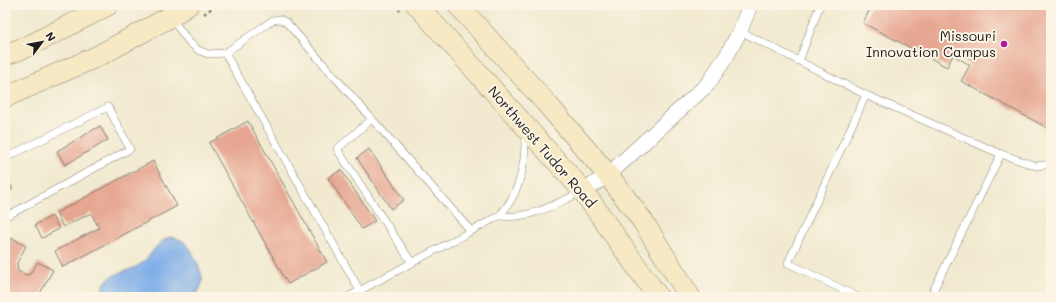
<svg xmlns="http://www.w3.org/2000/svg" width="1056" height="302" font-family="Mali,sans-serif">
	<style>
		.water { fill: #7dade8; stroke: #4c6482 }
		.building { fill: #e6a691 }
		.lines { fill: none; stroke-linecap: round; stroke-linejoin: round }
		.lane-casing { stroke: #868376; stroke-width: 8 }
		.street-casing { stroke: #868376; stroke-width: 16 }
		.secondary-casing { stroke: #868376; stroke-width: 22 }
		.path { stroke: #868376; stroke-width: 2.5; stroke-dasharray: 3 3; stroke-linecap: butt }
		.lane { stroke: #fff; stroke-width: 7 }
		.street { stroke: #fff; stroke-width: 15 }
		.secondary { stroke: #f6e9c3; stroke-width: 21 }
		.poi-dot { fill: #b5179e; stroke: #fcf5e5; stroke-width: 1.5 }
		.labels { text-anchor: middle; stroke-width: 4; stroke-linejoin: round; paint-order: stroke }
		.poi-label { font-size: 14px; fill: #1c1c1c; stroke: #fcf5e5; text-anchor: end }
		.street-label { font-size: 14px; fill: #1c1c1c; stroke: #fcf5e5 }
	</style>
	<rect width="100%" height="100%" fill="#fcf5e5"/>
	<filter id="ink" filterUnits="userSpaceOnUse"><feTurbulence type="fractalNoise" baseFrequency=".025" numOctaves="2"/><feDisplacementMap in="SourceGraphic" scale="8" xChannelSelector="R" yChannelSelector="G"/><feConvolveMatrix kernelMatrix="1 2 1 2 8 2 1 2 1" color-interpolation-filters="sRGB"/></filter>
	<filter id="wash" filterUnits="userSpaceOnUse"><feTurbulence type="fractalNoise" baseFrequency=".012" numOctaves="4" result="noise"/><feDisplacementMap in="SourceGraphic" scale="16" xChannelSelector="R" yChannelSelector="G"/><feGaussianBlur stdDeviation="0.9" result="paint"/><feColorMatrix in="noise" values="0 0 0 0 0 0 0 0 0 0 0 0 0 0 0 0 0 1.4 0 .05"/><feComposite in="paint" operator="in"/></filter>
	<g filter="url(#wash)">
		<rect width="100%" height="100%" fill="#f1ead0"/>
		<path class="water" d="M 170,237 C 187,239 191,249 197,263 C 199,268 202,273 202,278 C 203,286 198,292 193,297 L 102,297 C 101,269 130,275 143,262 C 153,253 157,242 170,237 Z"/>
		<g id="blocks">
			<g class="building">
				<polygon points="872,5 1051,5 1051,130 961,81 970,65 953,55 947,67 863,23"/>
				<polygon points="248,121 327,262 288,284 209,143"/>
				<polygon points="100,126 108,140 65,165 57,151"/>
				<polygon points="369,149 404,200 391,209 357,158"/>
				<polygon points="153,161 177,206 63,267 55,251 99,228 91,213 63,227 56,213"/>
				<polygon points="341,170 375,221 362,229 328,178"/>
				<polygon points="5,176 13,189 5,193"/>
				<polygon points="52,216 59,229 42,238 35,225"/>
				<polygon points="12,238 26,246 17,263 18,271 26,275 30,274 38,262 53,270 38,297 5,297 5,251"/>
			</g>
		</g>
	</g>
	<g filter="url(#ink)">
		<use href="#blocks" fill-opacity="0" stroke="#868376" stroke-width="1"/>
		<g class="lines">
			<g class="lane-casing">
				<g id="lane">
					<polyline points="172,19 189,42 198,50 208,54 225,53 273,20 280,19 287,23 471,231"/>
					<polyline points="740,31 866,95 1001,154 1036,166 1051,164"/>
					<polyline points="225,53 360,291"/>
					<polyline points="799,61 820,5"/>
					<polyline points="372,119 337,149 412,263"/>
					<polyline points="5,158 108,107 130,149 5,217"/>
					<path d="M 499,216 C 533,219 552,205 582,192"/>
					<path d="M 348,297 L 499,216 C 520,194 526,162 525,132"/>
					<polyline points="858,297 788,263 866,95"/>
					<polyline points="930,297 1001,154"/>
				</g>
			</g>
			<g class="street-casing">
				<polyline id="street" points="583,191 608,175 707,85 726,57 740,31 750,5"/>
			</g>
			<g class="secondary-casing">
				<g id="secondary">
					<polyline points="417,5 583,191 658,297"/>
					<polyline points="458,5 547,104 608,175 642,220 690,297"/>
					<polyline points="5,55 31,45 108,5"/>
					<polyline points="5,97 98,56 170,17 188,5"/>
				</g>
			</g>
			<g class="path">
				<polyline points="395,5 400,11"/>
				<polyline points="204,14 216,5"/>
			</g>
			<use href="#lane" class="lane"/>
			<use href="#street" class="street"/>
			<use href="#secondary" class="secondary"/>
		</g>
	</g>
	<circle class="poi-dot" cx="1004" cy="44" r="4"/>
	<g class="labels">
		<g class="poi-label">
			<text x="996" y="41">Missouri<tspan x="996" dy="16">Innovation Campus</tspan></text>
		</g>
		<g class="street-label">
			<text transform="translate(542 147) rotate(49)" y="5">Northwest Tudor Road</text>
		</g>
	</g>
	<rect width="1056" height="302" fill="none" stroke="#fcf5e5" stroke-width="20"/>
	<g transform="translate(42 42) rotate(58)" stroke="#fcf5e5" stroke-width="3" paint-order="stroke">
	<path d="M0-3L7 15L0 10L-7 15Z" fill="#1c1c1c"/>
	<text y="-6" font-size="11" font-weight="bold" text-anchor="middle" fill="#1c1c1c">N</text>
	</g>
</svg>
